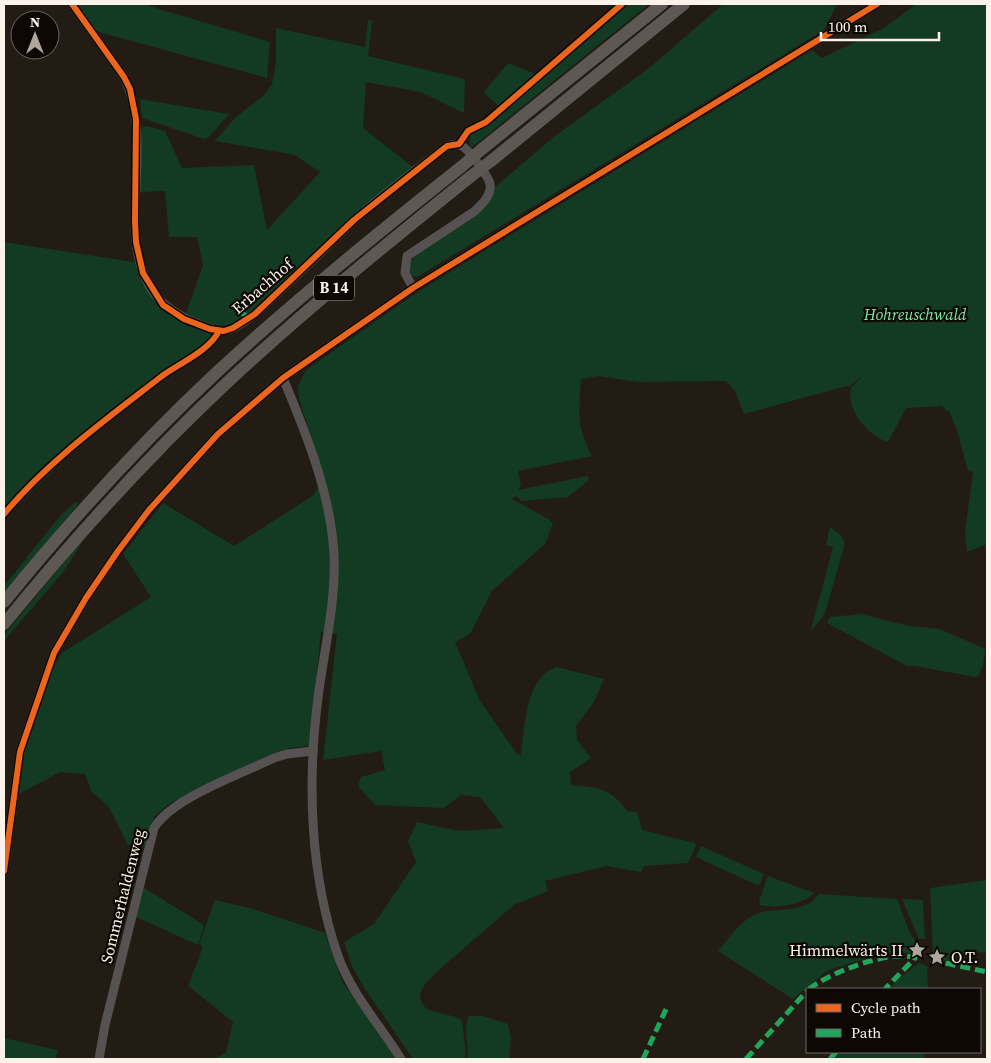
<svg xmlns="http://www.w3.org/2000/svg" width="991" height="1063" font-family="'Source Serif 4',serif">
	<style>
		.green { fill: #133a22 }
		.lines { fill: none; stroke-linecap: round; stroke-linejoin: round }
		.minor { stroke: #575252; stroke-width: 9 }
		.highway { stroke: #5e5855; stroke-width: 12 }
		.highway-bridge { stroke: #5e5855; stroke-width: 12 }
		.quiet { stroke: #20a55d; stroke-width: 5; stroke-dasharray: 10 5; stroke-linecap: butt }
		.cycleway-casing { stroke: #0d0804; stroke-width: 9 }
		.cycleway { stroke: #eb651d; stroke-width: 6 }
		.labels { text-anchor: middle; stroke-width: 4.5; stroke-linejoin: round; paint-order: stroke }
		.shield { fill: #0d0804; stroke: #b4aca4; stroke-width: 1 }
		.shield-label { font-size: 15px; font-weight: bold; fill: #fbf2e9 }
		.street-label { font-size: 16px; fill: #fbf2e9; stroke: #0d0804 }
		.park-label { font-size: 16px; font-style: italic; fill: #7beaa4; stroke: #0d0804 }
		.poi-label { font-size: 16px; fill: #fbf2e9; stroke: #0d0804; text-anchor: end }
	</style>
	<rect width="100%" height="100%" fill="#231c14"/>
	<g class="green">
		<polygon points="75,4 149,4 149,6 270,42 267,78 95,31"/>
		<polygon points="625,4 649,4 471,148 469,137 541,79"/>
		<polygon points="723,4 837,4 824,30 417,277 410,275 407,270 413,257 556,135 648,69"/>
		<path d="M 916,4 L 987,4 L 987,544 L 967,552 L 965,531 L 973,472 L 968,471 L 958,433 L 949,411 L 947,411 L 942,406 L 906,408 L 888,442 C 869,437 845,409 851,388 L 863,375 L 849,387 L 847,386 L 744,414 L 735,391 L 726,381 L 638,382 L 599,376 L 581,379 C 579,411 576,427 592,456 L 518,471 L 521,485 L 518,490 L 588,476 L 589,480 L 568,497 L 522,501 L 515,496 L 512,499 L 550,520 L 553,524 L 545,544 L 492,591 L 470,634 L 455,642 L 480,701 L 517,754 L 521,755 C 525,727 524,678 557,667 L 604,679 L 594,702 L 576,726 L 577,740 L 591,758 L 570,772 L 571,785 C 598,787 612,789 627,811 L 637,812 L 642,830 L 695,843 L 696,846 L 688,863 L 644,866 L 641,872 L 606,866 L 545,881 L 548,891 L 514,905 L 441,968 L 425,984 L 420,993 C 420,1019 448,1009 462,1021 L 466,1054 L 464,1059 L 413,1059 L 365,989 L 352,966 L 344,942 L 374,924 L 416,862 L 408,841 L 417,822 L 459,831 L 504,828 L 480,797 L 461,795 L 444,808 L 375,805 L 358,786 L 361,777 L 385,770 L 381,751 L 323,760 L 337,634 L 321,632 L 309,746 L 289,748 L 169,804 L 154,817 L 145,846 L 128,845 L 109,807 L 91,791 L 85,774 L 60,772 L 17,795 L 24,748 L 51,672 L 62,653 L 151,597 L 123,554 L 163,503 L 234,546 L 314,495 L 324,475 L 299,399 L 298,386 L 306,370 L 416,293 L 812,50 L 822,58 L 884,28 Z"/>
		<polygon points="368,20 372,21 368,56 465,79 464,113 420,92 366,82 363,128 414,168 255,311 160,379 69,455 4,519 4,242 140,263 148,283 184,319 203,265 197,237 169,237 165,191 139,192 142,127 147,126 165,131 182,168 254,165 267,230 320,172 295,155 215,141 235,118 264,95 272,84 276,61 276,28 365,47"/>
		<polygon points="508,63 538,75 500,108 484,92"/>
		<polygon points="140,99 229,114 208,138 204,139 142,118"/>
		<polygon points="76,502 78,502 77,506 4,593 4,586 25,560 28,561 26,558 61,515"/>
		<polygon points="830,527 841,535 845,543 825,613 810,633 833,547 826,545"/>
		<polygon points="81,541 82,543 63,572 4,641 4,635"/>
		<polygon points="861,614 909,626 940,629 985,649 983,666 979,675 975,677 915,666 907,666 827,623 830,617"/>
		<polygon points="701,846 764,874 759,886 696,857"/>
		<path d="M 768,876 L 814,893 C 802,905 776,909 760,905 L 759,901 Z"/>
		<polygon points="987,880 987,953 973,951 966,955 963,964 937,959 933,955 930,888"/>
		<polygon points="144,888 204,925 198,945 136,917"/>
		<path d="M 819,894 L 897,899 L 910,933 L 921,950 L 918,952 L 875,956 L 828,970 L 793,999 L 718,951 C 729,939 739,922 754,915 C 775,905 804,916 819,894 Z"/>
		<polygon points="902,899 923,900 925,939 919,939"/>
		<polygon points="215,900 250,908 325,933 342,981 396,1059 214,1059 226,1053 233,1022 188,986 203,947 199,944"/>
		<polygon points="919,963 927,966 928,989 889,989 900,978"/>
		<path d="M 469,1016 L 483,1016 L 508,1024 L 511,1038 L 509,1059 L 467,1059 C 470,1046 462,1027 469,1016 Z"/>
		<polygon points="4,1038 58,1050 55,1059 4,1059"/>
		<polygon points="839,1052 925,1052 923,1059 834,1059"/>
	</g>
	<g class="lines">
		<g class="minor">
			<path d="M 72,4 L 124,77 C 148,125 131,190 136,242 C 141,284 158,308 198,324 C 210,329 222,334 234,328 C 253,318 268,302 284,287 C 307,266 329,244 352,222 C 382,195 415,171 447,146 C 452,144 457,143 462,146 C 468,149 489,177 490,184 C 492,195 482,204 475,211 L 407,256 L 405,273 L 413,288"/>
			<path d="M 283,378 C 306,433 331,494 334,555 C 336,603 324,650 318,698 C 307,783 310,875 338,956 C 352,995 380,1025 401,1059"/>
			<polyline points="4,871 20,752 54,653 86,598 118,551 149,510 218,434 283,378 413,288 877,4"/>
			<path d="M 99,1059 L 105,1025 L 154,828 C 172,798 241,774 274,758 L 287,754 L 313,751"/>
		</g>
		<g class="highway">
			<polyline points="482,149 662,4"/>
			<polyline points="491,161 684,4"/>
			<path d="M 4,602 C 70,521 141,443 217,372 C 295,300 378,233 461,167"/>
			<path d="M 4,624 C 75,537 150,454 233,377 C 309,307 389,242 470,177"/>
		</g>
		<g class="highway-bridge">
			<polyline points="461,167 482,149"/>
			<polyline points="470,177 491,161"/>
		</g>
		<g class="quiet">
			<polyline points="238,310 249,318"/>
			<polyline points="931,960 987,972"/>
			<path d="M 809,989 C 829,973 890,949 915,958 L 885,989"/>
			<polyline points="643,1059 668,1005"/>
			<polyline points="746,1059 807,991"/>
			<polyline points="830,1059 836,1052"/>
		</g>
		<g class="cycleway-casing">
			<g id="cycleway">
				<polyline points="72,4 124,77 130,89 136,119 135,221 136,242 143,273 163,305 184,319 210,329 224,331 233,328 255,314 354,220 447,146 459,144 468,131 486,122 622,4"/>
				<path d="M 4,514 C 48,461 108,418 162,376 C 180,363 209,351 219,331"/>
				<polyline points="4,871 20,752 54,653 86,598 118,551 149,510 218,434 283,378 413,288 877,4"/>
			</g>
		</g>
		<use href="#cycleway" class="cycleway"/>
	</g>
	<defs>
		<g id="sight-bare" transform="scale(1.35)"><path d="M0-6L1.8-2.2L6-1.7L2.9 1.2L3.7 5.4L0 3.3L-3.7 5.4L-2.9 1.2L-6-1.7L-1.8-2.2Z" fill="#afa79e" stroke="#0d0804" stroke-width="2.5" paint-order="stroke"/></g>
	</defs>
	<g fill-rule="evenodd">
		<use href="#sight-bare" x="917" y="950"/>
		<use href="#sight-bare" x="937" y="957"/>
	</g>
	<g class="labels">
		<rect class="shield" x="314" y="275.5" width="40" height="25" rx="4"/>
		<g class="shield-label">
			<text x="334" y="293">B 14</text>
		</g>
		<g class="street-label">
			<text transform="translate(262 286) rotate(-41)" y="6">Erbachhof</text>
			<text transform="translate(122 896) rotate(-76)" y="6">Sommerhaldenweg</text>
		</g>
		<g class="park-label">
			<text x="915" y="320">Hohreuschwald</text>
		</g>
		<g class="poi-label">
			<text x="903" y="956">Himmelwärts II</text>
			<text x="951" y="963" text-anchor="start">O.T.</text>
		</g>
	</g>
	<rect width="991" height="1063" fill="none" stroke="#fbf2e9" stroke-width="10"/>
	<rect x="806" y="988" width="175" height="65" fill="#0d0804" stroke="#6c6660"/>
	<rect x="816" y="1004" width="25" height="8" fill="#eb651d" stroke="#6c6660"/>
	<text x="851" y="1013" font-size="15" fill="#fbf2e9">Cycle path</text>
	<rect x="816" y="1029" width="25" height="8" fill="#20a55d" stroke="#6c6660"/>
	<text x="851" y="1038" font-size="15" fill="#fbf2e9">Path</text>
	<g transform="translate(35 35)"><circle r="24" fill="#0d0804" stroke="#6c6660"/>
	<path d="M0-4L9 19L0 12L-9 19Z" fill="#afa79e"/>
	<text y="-8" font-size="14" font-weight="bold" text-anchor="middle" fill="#fbf2e9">N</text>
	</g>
	<path d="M821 32v8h118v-8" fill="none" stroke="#fbf2e9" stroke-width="2.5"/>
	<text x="828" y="32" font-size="15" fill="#fbf2e9" stroke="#0d0804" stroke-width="4" paint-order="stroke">100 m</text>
</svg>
